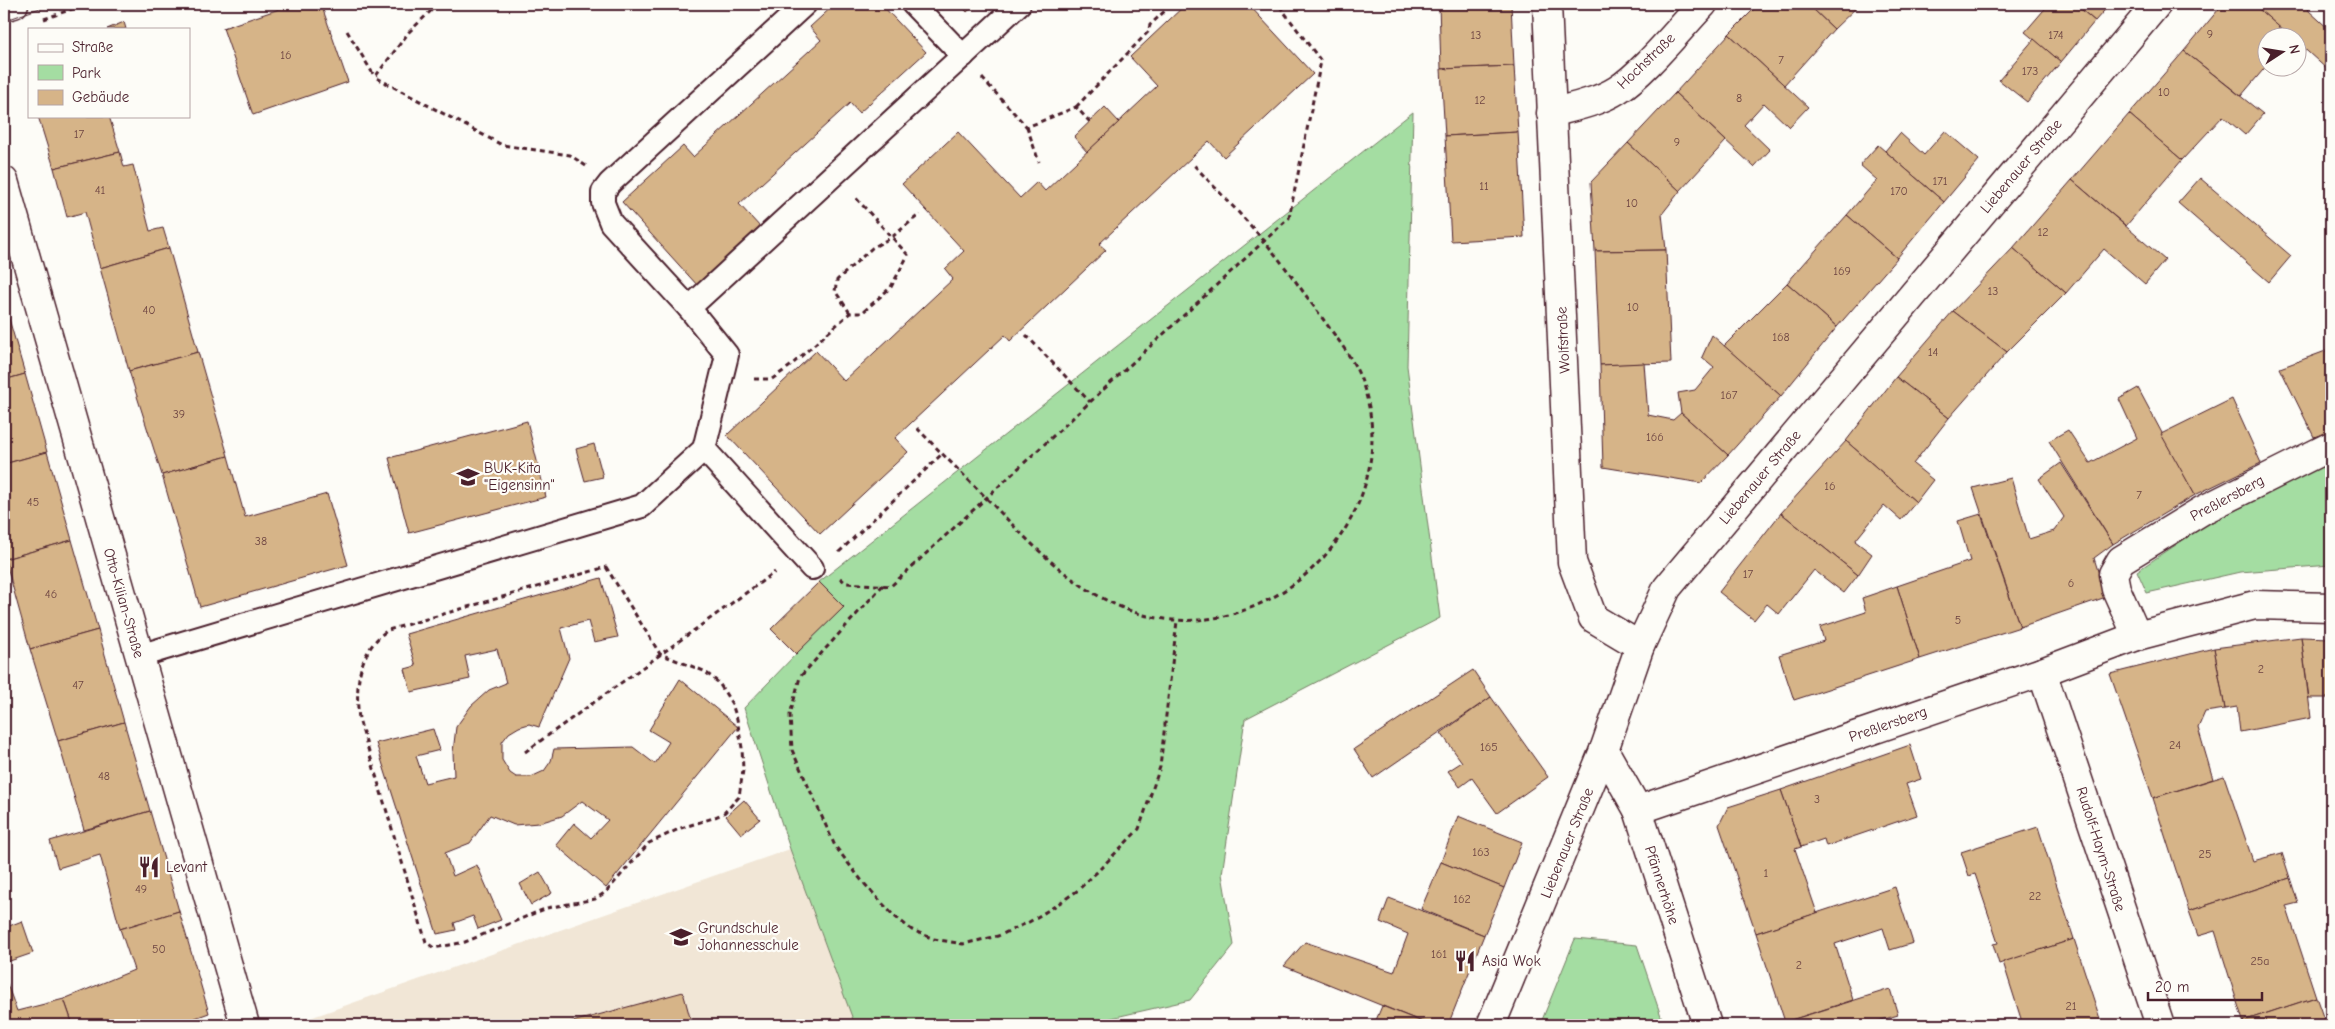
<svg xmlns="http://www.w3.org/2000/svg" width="2335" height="1029" font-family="'Comic Neue',sans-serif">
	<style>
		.built { fill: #f1e6d6 }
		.green { fill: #a4dda2; stroke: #777e66 }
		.building { fill: #d6b488; stroke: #4a1f2b }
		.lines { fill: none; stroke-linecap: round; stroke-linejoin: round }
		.service-casing { stroke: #4a1f2b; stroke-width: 26 }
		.minor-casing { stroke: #4a1f2b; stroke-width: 31 }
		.tertiary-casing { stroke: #4a1f2b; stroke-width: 31 }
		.path { stroke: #4a1f2b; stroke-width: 3; stroke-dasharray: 5 4; stroke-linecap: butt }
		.service { stroke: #fdfcf7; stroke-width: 22 }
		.minor { stroke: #fdfcf7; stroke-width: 28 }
		.tertiary { stroke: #fdfcf7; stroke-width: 28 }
		.tram { stroke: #4a1f2b; stroke-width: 1 }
		.labels { text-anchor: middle; stroke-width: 4.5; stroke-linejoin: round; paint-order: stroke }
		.number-label { font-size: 12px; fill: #6d4442 }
		.street-label { font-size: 15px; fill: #4a1f2b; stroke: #fdfcf7 }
		.poi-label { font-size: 15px; fill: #4a1f2b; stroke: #fdfcf7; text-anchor: start }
	</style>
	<rect width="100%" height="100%" fill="#fdfcf7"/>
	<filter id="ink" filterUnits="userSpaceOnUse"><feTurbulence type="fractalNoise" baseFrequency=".02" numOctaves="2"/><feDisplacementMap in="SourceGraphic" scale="10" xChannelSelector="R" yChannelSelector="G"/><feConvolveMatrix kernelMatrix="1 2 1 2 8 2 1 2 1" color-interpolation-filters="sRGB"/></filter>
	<g filter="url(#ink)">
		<polygon class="built" points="790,849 855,1025 290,1025"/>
		<g class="green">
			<polygon points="1413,112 1407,366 1440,618 1245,719 1222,874 1234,945 1190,1000 1081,1025 855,1025 790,849 744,708 796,654 819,582"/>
			<polygon points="2331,459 2331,565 2240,572 2147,593 2137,571 2207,524"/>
			<polygon points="1575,939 1637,945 1664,1025 1540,1025"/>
		</g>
		<g class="building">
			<polygon points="294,4 321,4 348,82 253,115 223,28"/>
			<polygon points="835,4 881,4 926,52 859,113 850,103 739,204 761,228 698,286 622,202 683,146 693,157 821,40 810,27"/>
			<polygon points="960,4 976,4 967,12"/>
			<polygon points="1186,4 1248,4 1313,74 1224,157 1209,141 1099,244 1106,250 1010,341 1005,335 895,438 908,452 820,534 727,435 816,351 844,381 953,279 945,269 964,251 902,184 958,132 1020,198 1037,182 1045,191 1157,86 1130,57"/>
			<polygon points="1439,4 1511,4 1514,66 1441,69"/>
			<polygon points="1759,4 1808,4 1834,29 1784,85 1729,34"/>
			<polygon points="1808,4 1860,4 1834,29"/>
			<polygon points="2049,4 2075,4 2095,21 2061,62 2025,32"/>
			<polygon points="2075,4 2110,4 2095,21"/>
			<polygon points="2223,4 2253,4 2291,37 2268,38 2268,64 2241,96 2184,51"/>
			<polygon points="2253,4 2314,4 2308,10 2331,31 2331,68 2329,71 2298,43 2298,38 2292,38"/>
			<polygon points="124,22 126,29 107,29"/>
			<polygon points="1729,34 1808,107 1789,127 1764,103 1744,125 1770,150 1754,167 1675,93"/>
			<polygon points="2034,39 2061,62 2027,102 1999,80"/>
			<polygon points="2184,51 2263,114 2245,135 2223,116 2182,160 2129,114"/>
			<polygon points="1514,66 1518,132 1445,136 1441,69"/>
			<polygon points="1675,93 1726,141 1680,191 1628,143"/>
			<polygon points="1105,107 1119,122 1087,152 1074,137"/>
			<polygon points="2129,114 2182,160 2126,226 2072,180"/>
			<polygon points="38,116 109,116 120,152 54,168"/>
			<polygon points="1945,131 1979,160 1944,202 1885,151 1900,133 1924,155"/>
			<polygon points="1518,132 1524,237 1451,241 1445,136"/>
			<polygon points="1628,143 1680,191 1662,214 1666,250 1595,251 1591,182"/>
			<polygon points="1878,145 1944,202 1897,258 1847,215 1877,180 1860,165"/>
			<polygon points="120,152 124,167 133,165 150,231 163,228 169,248 100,268 85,212 67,217 54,168"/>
			<polygon points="2200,178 2291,256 2269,282 2178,203"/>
			<polygon points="2072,180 2165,260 2145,284 2104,249 2066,293 2013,248"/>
			<polygon points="1847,215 1897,258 1837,327 1787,283"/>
			<polygon points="169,248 198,352 129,371 100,268"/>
			<polygon points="2013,248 2066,293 2007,352 1953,311"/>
			<polygon points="1666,250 1671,363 1600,365 1595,251"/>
			<polygon points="1787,283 1837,327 1781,396 1724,346"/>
			<polygon points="1953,311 2007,352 1949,418 1896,377"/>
			<polygon points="7,312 25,374 4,380 4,313"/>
			<polygon points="1712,335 1781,396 1728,455 1681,413 1678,393 1695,390 1714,367 1702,357"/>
			<polygon points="2331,349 2331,431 2314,437 2280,368"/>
			<polygon points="198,352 228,456 162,475 129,371"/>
			<polygon points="1644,363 1648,415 1673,420 1681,413 1728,455 1701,483 1603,467 1600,365"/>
			<polygon points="25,374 47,452 4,464 4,380"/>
			<polygon points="1896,377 1949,418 1913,464 1933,480 1916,502 1846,441"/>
			<polygon points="2138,388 2195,495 2113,544 2049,441 2068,430 2090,463 2137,438 2119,399"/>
			<polygon points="2232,399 2261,463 2195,495 2161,434"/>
			<polygon points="527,421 546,497 409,533 389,458"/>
			<polygon points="1846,441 1916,502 1901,520 1884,505 1855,541 1872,554 1858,575 1781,513"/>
			<polygon points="594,444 603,477 585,481 576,449"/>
			<polygon points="47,452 72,540 5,559 4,464"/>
			<polygon points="228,456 245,517 327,494 348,565 200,607 162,475"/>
			<polygon points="2061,463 2113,544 2094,558 2106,597 2020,627 1973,488 2011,478 2029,539 2054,531 2064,517 2039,479"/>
			<polygon points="1781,513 1858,575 1844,593 1814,570 1779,614 1767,604 1754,620 1719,592"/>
			<polygon points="1981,514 2020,627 1920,659 1897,586 1970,561 1958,521"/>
			<polygon points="72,540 98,630 30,649 5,559"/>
			<polygon points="601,578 618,637 594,642 588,621 561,628 569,658 539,727 529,724 519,727 509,733 502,742 502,760 510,773 516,777 531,777 544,771 551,761 554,749 633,747 655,764 669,742 649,730 680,679 738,727 606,888 556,845 574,823 591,838 608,820 582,801 562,816 539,823 514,825 490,815 470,843 445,853 453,876 477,865 501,920 478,929 473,916 454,923 456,930 437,934 376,743 433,729 440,750 416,756 425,783 454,776 453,752 456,727 471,706 489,690 506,683 497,649 465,656 470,679 411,692 405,669 416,666 406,634"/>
			<polygon points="819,582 844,607 796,654 771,629"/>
			<polygon points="1897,586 1920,659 1794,700 1779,655 1824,641 1820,627 1866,612 1862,598"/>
			<polygon points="98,630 124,722 58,741 30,649"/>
			<polygon points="2301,637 2331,638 2331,698 2309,698"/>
			<polygon points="2301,637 2311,718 2240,732 2237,707 2225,709 2214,648"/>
			<polygon points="2214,648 2225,709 2205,712 2198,728 2213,779 2153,798 2110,674"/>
			<polygon points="1473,670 1491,697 1373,778 1354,749"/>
			<polygon points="1491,697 1548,777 1497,813 1472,778 1460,787 1448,771 1462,762 1441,733"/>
			<polygon points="124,722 150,811 84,830 58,741"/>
			<polygon points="1910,745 1921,779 1906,784 1917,815 1826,846 1824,839 1801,847 1781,790"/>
			<polygon points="2224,776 2253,861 2282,853 2290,878 2189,911 2153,798"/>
			<polygon points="1781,790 1801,847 1795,849 1817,913 1756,933 1719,825 1728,807"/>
			<polygon points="744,800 760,819 741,834 726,816"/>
			<polygon points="150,811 179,911 120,929 100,855 58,868 50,841"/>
			<polygon points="1458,816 1522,842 1504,888 1441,862"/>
			<polygon points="2038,827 2074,939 1999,964 1993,944 1998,943 1975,874 1969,876 1961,852"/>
			<polygon points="1441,862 1504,888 1484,935 1421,909"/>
			<polygon points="540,872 552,893 531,905 520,884"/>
			<polygon points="2290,878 2298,903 2286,906 2316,997 2243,1021 2215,931 2198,936 2189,911"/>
			<polygon points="1895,887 1913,943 1890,950 1883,928 1835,944 1853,1000 1785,1022 1756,933"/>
			<polygon points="1389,898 1484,935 1448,1025 1430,1025 1284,966 1305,942 1394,972 1408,934 1380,922"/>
			<polygon points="179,911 209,1013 176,1025 73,1025 64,999 134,970 120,929"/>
			<polygon points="22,921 33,953 4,963 4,928"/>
			<polygon points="2074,939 2102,1025 2023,1025 2003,962"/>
			<polygon points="4,976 17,1011 64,999 73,1025 4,1025"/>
			<polygon points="1890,989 1898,1015 1865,1025 1786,1025 1785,1022"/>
			<polygon points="683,992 692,1025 561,1025"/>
			<polygon points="2316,997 2326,1025 2245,1025 2243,1021"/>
			<polygon points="1382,1006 1430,1025 1374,1025"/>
		</g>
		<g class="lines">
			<g class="service-casing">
				<g id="service">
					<polyline points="913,4 963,56"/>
					<polyline points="689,308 611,223 603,203 603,192 610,183 805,4"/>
					<polyline points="704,449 812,568"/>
					<polyline points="139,656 642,506 704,449 727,355 689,308 1019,4"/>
				</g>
			</g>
			<g class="minor-casing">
				<g id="minor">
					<polyline points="1547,4 1572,562 1593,618 1640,646"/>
					<path d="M 1551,113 C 1573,107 1598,102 1617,90 C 1643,74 1680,28 1703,4"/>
					<polyline points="4,181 245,1025"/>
					<polyline points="2137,636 2116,589 2113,574 2121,560 2203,510 2331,446"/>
					<polyline points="2042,672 2160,1025"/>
					<polyline points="1604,750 1638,810 1707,1025"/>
					<polyline points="1638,810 2042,672 2137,636 2255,605 2331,607"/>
				</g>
			</g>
			<g class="tertiary-casing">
				<g id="tertiary">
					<polyline points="4,7 14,4"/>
					<polyline points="1491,1025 1604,750 1640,646 1667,588 2157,4"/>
				</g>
			</g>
			<g class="path">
				<polyline points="438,4 409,32 375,77 502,145 570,155 586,166"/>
				<polyline points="44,19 86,4"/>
				<polyline points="347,31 375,77"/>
				<polyline points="982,78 1027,127 1076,107 1090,122"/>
				<polyline points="1076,107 1148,32 1150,25 1172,4"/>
				<polyline points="1027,127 1039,162"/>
				<polyline points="850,313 835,291 837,280 872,248 892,237 920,214"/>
				<polyline points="1026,335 1090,402"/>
				<polyline points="754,379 772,379 789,367 850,313 862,313 891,287 908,255 855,197"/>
				<path d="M 917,428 C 944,456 972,483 999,511 C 1037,550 1076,590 1128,610 C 1263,660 1410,521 1363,385 C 1355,360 1338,340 1323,319 C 1304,293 1285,266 1265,242 C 1242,215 1216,189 1192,163"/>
				<polyline points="839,552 942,454"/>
				<path d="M 606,567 L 660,654 L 704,671 L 719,683 L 732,704 L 737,719 L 742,748 L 743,770 L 739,797 L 724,813 L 713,818 L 681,828 L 649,843 L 606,892 L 595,899 L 547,908 L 465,942 L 434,948 L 426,942 L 359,719 C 355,685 358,651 388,630 Z"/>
				<polyline points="840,578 846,583 891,586 1289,218 1321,61 1278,4"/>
				<polyline points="883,585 800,677 790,715 792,750 835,846 862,881 893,915 912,930 934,939 963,944 998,936 1029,922 1052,908 1077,891 1098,871 1139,829 1160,767 1177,621"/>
				<polyline points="525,752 775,572"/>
			</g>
			<use href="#service" class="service"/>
			<use href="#minor" class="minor"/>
			<use href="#tertiary" class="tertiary"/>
			<polyline class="tram" points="4,21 51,4"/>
		</g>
	</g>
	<defs>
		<g id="school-bare" transform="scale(1.725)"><path d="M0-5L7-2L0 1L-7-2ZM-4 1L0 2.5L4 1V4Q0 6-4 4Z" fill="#4a1f2b" stroke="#fdfcf7" stroke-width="2.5" paint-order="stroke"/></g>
		<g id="restaurant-bare" transform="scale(1.725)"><path d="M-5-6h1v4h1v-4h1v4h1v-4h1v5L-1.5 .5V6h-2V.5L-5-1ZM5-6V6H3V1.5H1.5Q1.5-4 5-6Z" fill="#4a1f2b" stroke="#fdfcf7" stroke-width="2.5" paint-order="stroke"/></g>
	</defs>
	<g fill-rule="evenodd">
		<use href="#school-bare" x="468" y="477"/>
		<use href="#restaurant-bare" x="149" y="867"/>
		<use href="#school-bare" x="681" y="937"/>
		<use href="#restaurant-bare" x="1465" y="961"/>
	</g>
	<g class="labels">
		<g class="number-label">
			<text x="2210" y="38">9</text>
			<text x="1476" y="39">13</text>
			<text x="2056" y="39">174</text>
			<text x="286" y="59">16</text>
			<text x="1781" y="64">7</text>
			<text x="2030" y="75">173</text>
			<text x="2164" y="96">10</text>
			<text x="1739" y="102">8</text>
			<text x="1480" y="104">12</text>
			<text x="79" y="138">17</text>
			<text x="1677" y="146">9</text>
			<text x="1940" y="185">171</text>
			<text x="1484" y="190">11</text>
			<text x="100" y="194">41</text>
			<text x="1899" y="195">170</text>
			<text x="1632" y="207">10</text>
			<text x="2043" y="236">12</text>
			<text x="1842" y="275">169</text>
			<text x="1993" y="295">13</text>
			<text x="1633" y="311">10</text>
			<text x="149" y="314">40</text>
			<text x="1781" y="341">168</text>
			<text x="1933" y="356">14</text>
			<text x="1729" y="399">167</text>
			<text x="179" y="418">39</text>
			<text x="1655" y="441">166</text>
			<text x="1830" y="490">16</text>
			<text x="2139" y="499">7</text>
			<text x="33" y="506">45</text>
			<text x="261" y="545">38</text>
			<text x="1748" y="578">17</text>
			<text x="2071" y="587">6</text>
			<text x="51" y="598">46</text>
			<text x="1958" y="624">5</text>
			<text x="2261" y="673">2</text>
			<text x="78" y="689">47</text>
			<text x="2175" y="749">24</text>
			<text x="1489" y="751">165</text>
			<text x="104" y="780">48</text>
			<text x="1817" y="803">3</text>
			<text x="1481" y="856">163</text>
			<text x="2205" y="858">25</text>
			<text x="1766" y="877">1</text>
			<text x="141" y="893">49</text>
			<text x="2035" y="900">22</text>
			<text x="1462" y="903">162</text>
			<text x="159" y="953">50</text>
			<text x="1439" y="958">161</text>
			<text x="2260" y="965">25a</text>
			<text x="1799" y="969">2</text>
			<text x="2071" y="1010">21</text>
		</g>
		<g class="street-label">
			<text transform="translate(1646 61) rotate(-44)" y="5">Hochstraße</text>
			<text transform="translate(2021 166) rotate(-50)" y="5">Liebenauer Straße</text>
			<text transform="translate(1563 340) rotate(-93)" y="5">Wolfstraße</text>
			<text transform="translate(1760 477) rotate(-50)" y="5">Liebenauer Straße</text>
			<text transform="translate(2227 498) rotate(-28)" y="5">Preßlersberg</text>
			<text transform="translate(124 603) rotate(74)" y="5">Otto-Kilian-Straße</text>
			<text transform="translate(1888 724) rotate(-19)" y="5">Preßlersberg</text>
			<text transform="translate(1567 843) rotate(-68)" y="5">Liebenauer Straße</text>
			<text transform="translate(2101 849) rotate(72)" y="5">Rudolf-Haym-Straße</text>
			<text transform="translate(1662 885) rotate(72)" y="5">Pfännerhöhe</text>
		</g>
		<g class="poi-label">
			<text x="484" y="473">BUK-Kita<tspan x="484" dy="17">"Eigensinn"</tspan></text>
			<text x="166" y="872">Levant</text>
			<text x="698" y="933">Grundschule<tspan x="698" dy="17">Johannesschule</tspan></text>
			<text x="1482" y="966">Asia Wok</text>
		</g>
	</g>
	<rect width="2335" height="1029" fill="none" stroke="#fdfcf7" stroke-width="20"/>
	<rect x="10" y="10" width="2315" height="1009" fill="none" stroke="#4a1f2b" stroke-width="2" filter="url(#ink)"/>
	<rect x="28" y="28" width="162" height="90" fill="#fdfcf7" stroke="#b5a4a5"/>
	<rect x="38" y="44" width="25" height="8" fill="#fdfcf7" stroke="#b5a4a5"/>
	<text x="72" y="52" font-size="15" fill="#4a1f2b">Straße</text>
	<rect x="38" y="65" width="25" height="15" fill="#a4dda2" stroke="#b5a4a5"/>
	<text x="72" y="78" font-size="15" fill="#4a1f2b">Park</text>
	<rect x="38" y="90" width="25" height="15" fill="#d6b488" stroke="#b5a4a5"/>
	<text x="72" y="102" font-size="15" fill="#4a1f2b">Gebäude</text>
	<g transform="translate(2282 52) rotate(78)"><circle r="24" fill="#fdfcf7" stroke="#b5a4a5"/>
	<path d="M0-4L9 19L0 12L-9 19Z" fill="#4a1f2b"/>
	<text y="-8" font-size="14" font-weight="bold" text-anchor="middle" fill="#4a1f2b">N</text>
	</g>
	<path d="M2148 992v8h114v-8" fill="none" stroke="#4a1f2b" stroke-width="2.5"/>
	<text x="2155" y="992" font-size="15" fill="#4a1f2b" stroke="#fdfcf7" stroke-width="4" paint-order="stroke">20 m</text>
</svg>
